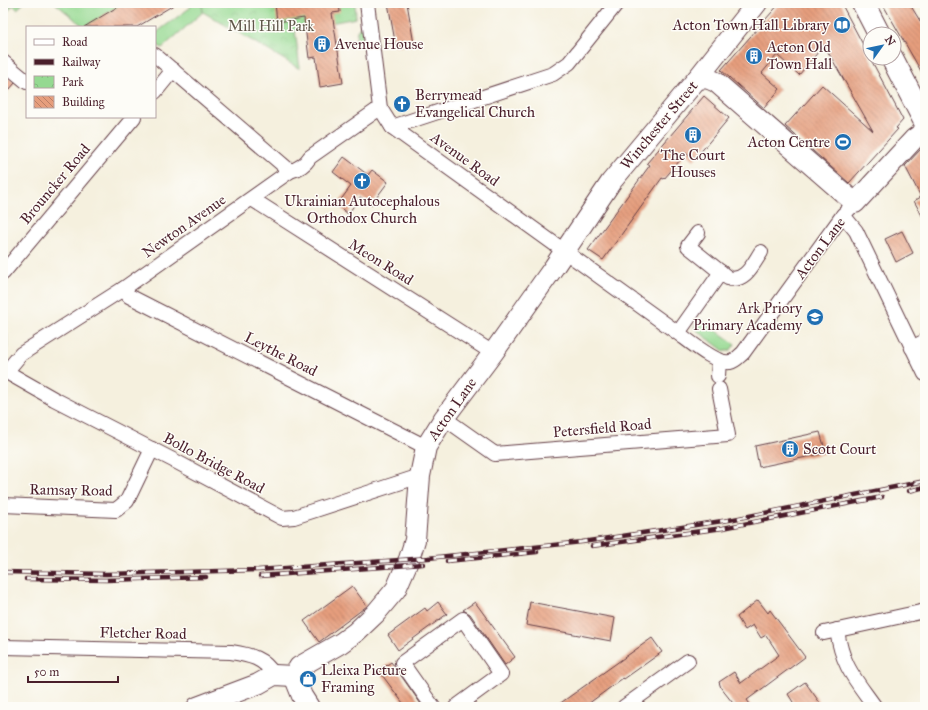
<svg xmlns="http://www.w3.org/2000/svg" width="928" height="710" font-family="'IM FELL Great Primer',serif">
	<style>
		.grass { fill: #95d991; stroke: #707c5e }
		.park { fill: url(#park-crowns); stroke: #707c5e }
		.building { fill: url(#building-back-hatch) }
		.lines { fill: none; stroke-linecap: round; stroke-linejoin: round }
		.minor-casing { stroke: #643e46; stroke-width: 16 }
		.secondary-casing { stroke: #643e46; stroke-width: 22 }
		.primary-casing { stroke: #643e46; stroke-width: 24 }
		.minor { stroke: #fff; stroke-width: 14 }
		.secondary { stroke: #fff; stroke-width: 20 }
		.primary { stroke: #fff; stroke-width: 22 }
		.rail-casing { stroke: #4a1f2b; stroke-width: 4.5 }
		.rail { stroke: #fdfcf7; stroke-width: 3; stroke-dasharray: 9; stroke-linecap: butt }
		.labels { text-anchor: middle; stroke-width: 3; stroke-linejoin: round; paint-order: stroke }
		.poi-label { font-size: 15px; fill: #4a1f2b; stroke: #fdfcf7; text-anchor: start }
		.park-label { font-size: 15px; fill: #60574a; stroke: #fdfcf7 }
		.street-label { font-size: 15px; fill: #4a1f2b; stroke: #fdfcf7 }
	</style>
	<defs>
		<pattern id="park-crowns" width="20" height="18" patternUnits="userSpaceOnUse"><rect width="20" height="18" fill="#95d991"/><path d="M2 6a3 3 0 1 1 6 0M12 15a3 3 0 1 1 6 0" fill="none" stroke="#82ba7d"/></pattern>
		<pattern id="building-back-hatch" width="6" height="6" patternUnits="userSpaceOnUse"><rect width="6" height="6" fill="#e69e7d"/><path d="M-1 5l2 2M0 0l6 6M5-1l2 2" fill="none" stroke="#bc8067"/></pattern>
	</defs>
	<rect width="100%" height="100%" fill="#fdfcf7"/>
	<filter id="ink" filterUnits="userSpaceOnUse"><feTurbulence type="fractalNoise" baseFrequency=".025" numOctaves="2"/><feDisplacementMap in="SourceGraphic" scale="8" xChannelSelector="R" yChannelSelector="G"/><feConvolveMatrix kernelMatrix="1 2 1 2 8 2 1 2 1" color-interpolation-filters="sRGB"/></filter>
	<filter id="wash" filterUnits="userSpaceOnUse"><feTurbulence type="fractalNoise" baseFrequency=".012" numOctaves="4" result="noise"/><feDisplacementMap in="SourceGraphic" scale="16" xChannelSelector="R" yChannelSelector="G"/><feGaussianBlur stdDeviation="0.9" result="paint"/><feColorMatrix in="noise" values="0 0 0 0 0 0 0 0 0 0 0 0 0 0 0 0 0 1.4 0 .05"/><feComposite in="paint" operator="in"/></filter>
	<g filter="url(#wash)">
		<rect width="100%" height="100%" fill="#f5f0de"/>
		<g class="grass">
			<polygon points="3,3 13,5 13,3 24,3 17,9 13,5 3,17"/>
			<polygon points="55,3 124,3 84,27"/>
			<polygon points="189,3 202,3 203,12 162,48 155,44 157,32 191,7"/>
			<polygon points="362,24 363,44 356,38 357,31"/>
			<polygon points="699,318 735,344 730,351 724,351 694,328"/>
		</g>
		<g class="park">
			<polygon points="202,3 355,3 356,18 295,30 300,69 203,12"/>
			<polygon points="3,330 7,335 7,348 3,353"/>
		</g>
		<g id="blocks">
			<g class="building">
				<polygon points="124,3 177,3 137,27 84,27"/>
				<polygon points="275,3 339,3 340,12 332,13 343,83 320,87 316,57 309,58 304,18 277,22"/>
				<polygon points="388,3 407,3 414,44 396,47"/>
				<polygon points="780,3 841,3 903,120 896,128 898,129 849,183 785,126 822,85 873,131 824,45 799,75 777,55 762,73 780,89 764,108 721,70"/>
				<polygon points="882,3 909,3 922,24 925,31 925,78"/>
				<polygon points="3,73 15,83 3,97"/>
				<polygon points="704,96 729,118 694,160 686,153 664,179 662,178 603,260 588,250 650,165 647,163"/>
				<polygon points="921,149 925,157 925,221 914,201 921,197 905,166"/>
				<polygon points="344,157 368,175 372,170 388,182 371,205 360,197 348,214 337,205 351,186 333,172"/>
				<polygon points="902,231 913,253 896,262 885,239"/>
				<polygon points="820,432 826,453 759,467 755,446"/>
				<polygon points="352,586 367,606 319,642 304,621"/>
				<polygon points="758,600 768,613 770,610 805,657 747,700 752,707 736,707 721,688 719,682 734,672 741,683 779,655 766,635 761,638 753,625 745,630 737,617"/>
				<polygon points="438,602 447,614 398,650 388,635 425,608 427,611"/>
				<polygon points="475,602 515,657 505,665 470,614 463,610"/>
				<polygon points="530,602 615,618 611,641 526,625"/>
				<polygon points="652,638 662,652 624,679 623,678 584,707 555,707"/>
				<polygon points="391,662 395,667 423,707 406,707 379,671"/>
				<polygon points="805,682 823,707 796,707 788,694"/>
			</g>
		</g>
	</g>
	<g filter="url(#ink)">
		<use href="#blocks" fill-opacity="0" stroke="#643e46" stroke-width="1"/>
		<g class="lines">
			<g class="minor-casing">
				<g id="minor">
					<path d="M 367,3 L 380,108 L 392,127 L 678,333 C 688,340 717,365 730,362 C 736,361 739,356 743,353 L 843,215 L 855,203"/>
					<polyline points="155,55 290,171"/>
					<polyline points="3,62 27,82"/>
					<polyline points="155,92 173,70"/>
					<polyline points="392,127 553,74 569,63 617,3"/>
					<polyline points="252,199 493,353"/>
					<polyline points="843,215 856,231 925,374"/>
					<path d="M 698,233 L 688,246 L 728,278 C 745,283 753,264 761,252"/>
					<polyline points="3,273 134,117"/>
					<polyline points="123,289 129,296 426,447"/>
					<polyline points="678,333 721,272"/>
					<polyline points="912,348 925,341"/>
					<polyline points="3,370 54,399 173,460 282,518 294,517 420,476"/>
					<path d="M 6,372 L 21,354 L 123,289 L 290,171 C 299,169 305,165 310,157 L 380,108"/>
					<polyline points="718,376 719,360"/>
					<polyline points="444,418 495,454 728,435 719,389"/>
					<polyline points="3,505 116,510 127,501 152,449"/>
					<path d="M 837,630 C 842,666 855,679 875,707"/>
					<polyline points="824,633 925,611"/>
					<path d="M 3,647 L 231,652 C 250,655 264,658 274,675"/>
					<polyline points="433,707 402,663 463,619 501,674 456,707"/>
					<polyline points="624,707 688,661"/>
				</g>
			</g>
			<g class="secondary-casing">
				<g id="secondary">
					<polyline points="697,79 707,78 716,82 855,203 914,139 925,131"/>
					<polyline points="294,676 299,667 341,643 356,632 375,614 396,589 409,559 415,540 420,476 426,447 444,418 493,353 554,267 611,182 697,79 757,3"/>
					<polyline points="294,676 302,696 309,707"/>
					<polyline points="197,707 258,684 274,675 294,676"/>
				</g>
			</g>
			<g class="primary-casing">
				<g id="primary">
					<polyline points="863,3 879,34"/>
					<polyline points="892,58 925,122"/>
				</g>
			</g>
			<use href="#minor" class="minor"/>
			<use href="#secondary" class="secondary"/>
			<use href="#primary" class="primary"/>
			<g class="rail-casing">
				<g id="rail">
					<polyline points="909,491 925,487"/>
					<polyline points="592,546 723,528 882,497"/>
					<polyline points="447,561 537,552"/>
					<polyline points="3,572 106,574 258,570 428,558 582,542 729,520 925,481"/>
					<polyline points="260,576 423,564"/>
					<polyline points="26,579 106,580 206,577"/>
				</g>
			</g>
			<use href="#rail" class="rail"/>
		</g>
	</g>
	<defs>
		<g id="library-disc" transform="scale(0.9)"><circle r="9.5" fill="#1f6fb2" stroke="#fdfcf7"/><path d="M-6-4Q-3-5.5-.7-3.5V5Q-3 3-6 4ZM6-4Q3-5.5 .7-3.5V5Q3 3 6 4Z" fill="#fff"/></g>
		<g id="building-disc" transform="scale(0.9)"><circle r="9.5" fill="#1f6fb2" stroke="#fdfcf7"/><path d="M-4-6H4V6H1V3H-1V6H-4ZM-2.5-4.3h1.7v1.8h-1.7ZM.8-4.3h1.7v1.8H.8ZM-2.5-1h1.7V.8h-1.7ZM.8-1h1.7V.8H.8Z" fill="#fff"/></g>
		<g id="church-disc" transform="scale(0.9)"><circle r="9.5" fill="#1f6fb2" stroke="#fdfcf7"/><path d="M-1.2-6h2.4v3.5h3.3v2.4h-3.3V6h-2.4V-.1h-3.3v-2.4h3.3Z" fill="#fff"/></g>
		<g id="stadium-disc" transform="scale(0.9)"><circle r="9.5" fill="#1f6fb2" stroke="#fdfcf7"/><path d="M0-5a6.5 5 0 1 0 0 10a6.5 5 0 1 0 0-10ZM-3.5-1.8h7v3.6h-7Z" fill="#fff"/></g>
		<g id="school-disc" transform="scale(0.9)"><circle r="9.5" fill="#1f6fb2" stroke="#fdfcf7"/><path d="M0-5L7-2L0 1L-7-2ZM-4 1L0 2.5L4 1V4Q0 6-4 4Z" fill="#fff"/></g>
		<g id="shop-disc" transform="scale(0.9)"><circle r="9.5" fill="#1f6fb2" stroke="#fdfcf7"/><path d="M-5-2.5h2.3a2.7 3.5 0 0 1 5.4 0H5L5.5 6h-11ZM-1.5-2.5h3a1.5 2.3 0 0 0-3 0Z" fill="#fff"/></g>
	</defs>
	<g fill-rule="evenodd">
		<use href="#library-disc" x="842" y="25"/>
		<use href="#building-disc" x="322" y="44"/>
		<use href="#building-disc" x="754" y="56"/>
		<use href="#church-disc" x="402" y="104"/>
		<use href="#building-disc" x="693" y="135"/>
		<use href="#stadium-disc" x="843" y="142"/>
		<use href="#church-disc" x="362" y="181"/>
		<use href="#school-disc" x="815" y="317"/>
		<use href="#building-disc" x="790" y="449"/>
		<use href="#shop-disc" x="308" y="679"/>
	</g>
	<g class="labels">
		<g class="poi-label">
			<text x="829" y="30" text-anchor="end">Acton Town Hall Library</text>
			<text x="335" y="49">Avenue House</text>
			<text x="767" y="52">Acton Old<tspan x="767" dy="17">Town Hall</tspan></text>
			<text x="415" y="100">Berrymead<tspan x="415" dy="17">Evangelical Church</tspan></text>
			<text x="830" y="147" text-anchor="end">Acton Centre</text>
			<text x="693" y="160" text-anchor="middle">The Court<tspan x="693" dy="17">Houses</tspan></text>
			<text x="362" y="206" text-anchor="middle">Ukrainian Autocephalous<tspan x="362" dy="17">Orthodox Church</tspan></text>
			<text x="802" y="313" text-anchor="end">Ark Priory<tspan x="802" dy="17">Primary Academy</tspan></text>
			<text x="803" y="454">Scott Court</text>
			<text x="321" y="675">Lleixa Picture<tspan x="321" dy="17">Framing</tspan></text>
		</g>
		<g class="park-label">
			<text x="271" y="31">Mill Hill Park</text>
		</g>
		<g class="street-label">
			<text transform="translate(659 125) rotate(-50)" y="5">Winchester Street</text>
			<text transform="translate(465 159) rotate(36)" y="5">Avenue Road</text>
			<text transform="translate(55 184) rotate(-50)" y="5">Brouncker Road</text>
			<text transform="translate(184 226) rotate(-35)" y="5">Newton Avenue</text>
			<text transform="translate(820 248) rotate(-53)" y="5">Acton Lane</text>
			<text transform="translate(381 262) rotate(32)" y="5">Meon Road</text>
			<text transform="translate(281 354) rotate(27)" y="5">Leythe Road</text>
			<text transform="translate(452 409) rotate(-55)" y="5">Acton Lane</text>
			<text transform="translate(602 428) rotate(-5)" y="5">Petersfield Road</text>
			<text transform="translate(214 463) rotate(28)" y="5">Bollo Bridge Road</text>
			<text transform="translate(71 490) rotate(1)" y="5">Ramsay Road</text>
			<text transform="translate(143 633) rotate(1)" y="5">Fletcher Road</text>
		</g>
	</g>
	<rect width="928" height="710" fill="none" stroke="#fdfcf7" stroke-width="16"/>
	<rect x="26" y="26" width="130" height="92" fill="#fdfcf7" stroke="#b5a4a5"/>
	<rect x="34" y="39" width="20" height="6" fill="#ffffff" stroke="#b5a4a5"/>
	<text x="62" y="46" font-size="12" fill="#4a1f2b">Road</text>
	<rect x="34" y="59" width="20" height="6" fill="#4a1f2b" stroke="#b5a4a5"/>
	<text x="62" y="66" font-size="12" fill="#4a1f2b">Railway</text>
	<rect x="34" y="76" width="20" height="12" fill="url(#park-crowns)" stroke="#b5a4a5"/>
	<text x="62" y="86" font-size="12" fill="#4a1f2b">Park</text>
	<rect x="34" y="96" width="20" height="12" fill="url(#building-back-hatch)" stroke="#b5a4a5"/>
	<text x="62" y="106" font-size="12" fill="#4a1f2b">Building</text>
	<g transform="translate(882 46) rotate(57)"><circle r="19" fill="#fdfcf7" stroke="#b5a4a5"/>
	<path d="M0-3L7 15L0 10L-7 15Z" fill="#1f6fb2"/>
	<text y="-6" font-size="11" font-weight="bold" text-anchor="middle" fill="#4a1f2b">N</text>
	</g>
	<path d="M28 676v6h90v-6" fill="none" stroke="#4a1f2b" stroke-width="2"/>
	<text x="34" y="676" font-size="12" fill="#4a1f2b" stroke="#fdfcf7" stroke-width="3" paint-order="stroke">50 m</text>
</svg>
